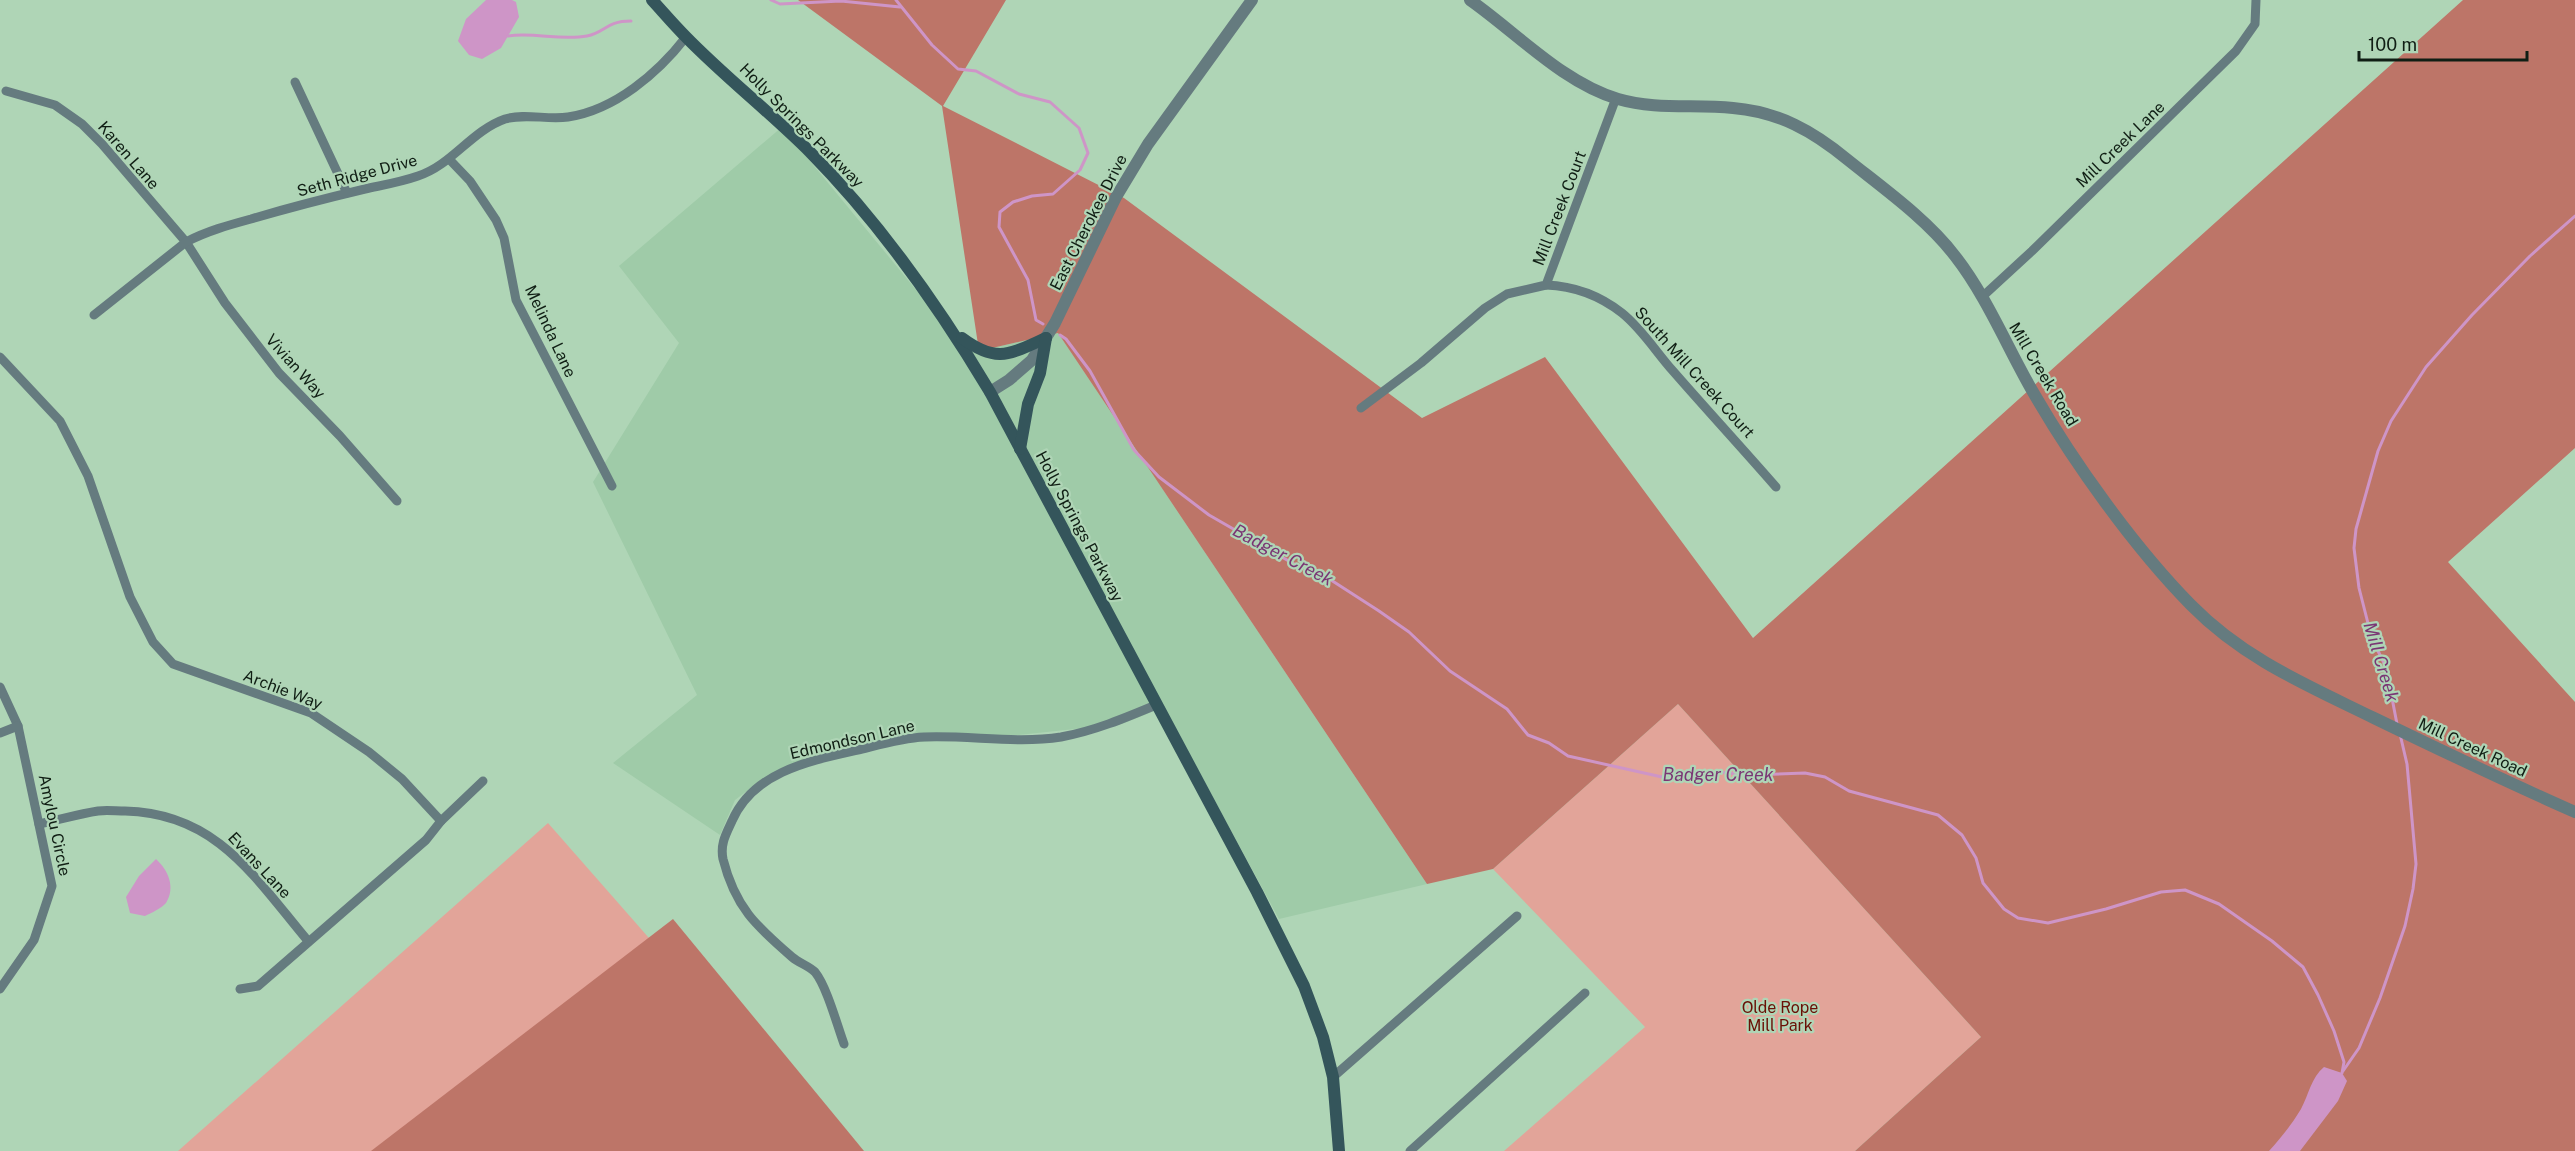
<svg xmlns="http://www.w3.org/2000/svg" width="2575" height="1151" font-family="'Public Sans',sans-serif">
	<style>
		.built { fill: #9fcba8 }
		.green { fill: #e2a499 }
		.forest { fill: #bd7568 }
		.water { fill: #ce95c7 }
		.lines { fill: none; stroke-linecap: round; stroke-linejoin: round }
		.stream { stroke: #ce95c7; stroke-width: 3 }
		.minor { stroke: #657b7f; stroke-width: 9 }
		.tertiary { stroke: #657b7f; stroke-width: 12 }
		.secondary { stroke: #34555b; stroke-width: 12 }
		.labels { text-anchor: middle; stroke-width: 4.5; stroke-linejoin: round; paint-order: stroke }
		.street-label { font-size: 16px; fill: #101e14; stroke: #afd5b6 }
		.park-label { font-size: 16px; fill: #6a1006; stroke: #afd5b6 }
		.water-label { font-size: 18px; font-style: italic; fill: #7a3674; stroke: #afd5b6 }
	</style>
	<rect width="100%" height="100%" fill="#afd5b6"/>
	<polygon class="built" points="782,127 968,353 1058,333 1427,884 1279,919 1164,707 1122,724 1009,736 858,746 764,778 735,800 720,835 613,763 697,695 593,482 679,343 619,266"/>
	<g class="green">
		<polygon points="1678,704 1981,1037 1855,1151 1504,1151 1645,1027 1493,869"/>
		<polygon points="548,823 836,1151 178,1151"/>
	</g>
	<g class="forest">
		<polygon points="798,0 1006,0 943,106 1124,198 1422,418 1545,357 1753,638 2463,0 2575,0 2575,448 2448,562 2575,702 2575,1151 1855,1151 1981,1037 1678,704 1493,869 1427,884 1058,333 979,351 942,106"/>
		<polygon points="673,919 864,1151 371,1151"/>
	</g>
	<g class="water">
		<polygon points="486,0 512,0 516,2 519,17 501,48 482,59 469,55 458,41 466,19"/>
		<path d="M 156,859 C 168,870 176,887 166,903 C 162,908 151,913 145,916 L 130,913 L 126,897 L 139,876 Z"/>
		<path d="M 2324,1067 L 2342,1073 L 2347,1081 L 2338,1101 L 2300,1151 L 2269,1151 C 2281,1138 2292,1124 2301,1109 C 2309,1094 2311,1078 2324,1067 Z"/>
	</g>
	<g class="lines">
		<g class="stream">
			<polyline points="771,0 780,4 841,1 900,7"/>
			<polyline points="896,0 932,45 958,69 976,71 1019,94 1050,102 1079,128 1088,153 1080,170 1053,194 1032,196 1013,202 1000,212 999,227 1028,280 1036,320 1043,324"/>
			<path d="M 508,36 C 534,32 561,41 587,36 C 606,32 606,21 631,21"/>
			<polyline points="1060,335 1066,339 1090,371 1134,450 1159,477 1209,515 1294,564 1317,571 1379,611 1409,632 1450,671 1507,709 1528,735 1549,743 1568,756 1662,777 1688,778 1719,772 1748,775 1805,773 1825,777 1849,791 1938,815 1962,835 1976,858 1983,883 2004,909 2018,918 2048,923 2106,909 2161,892 2185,890 2219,904 2272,941 2303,967 2318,995 2334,1031 2344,1062 2342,1073"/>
			<polyline points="2397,724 2386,667 2372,639 2359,588 2354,548 2356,529 2378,451 2391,421 2426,367 2472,315 2530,256 2575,216"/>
			<polyline points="2343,1071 2359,1048 2380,998 2405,926 2413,889 2416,864 2407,764 2400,734"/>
		</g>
		<g class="minor">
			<polyline points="295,82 347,193"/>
			<polyline points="6,91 55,105 82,124 102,144 186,242 225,303 279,373 340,436 397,501"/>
			<polyline points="449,159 470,181 496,220 504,238 516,300 612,486"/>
			<path d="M 1546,285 C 1574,286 1599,295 1622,313 C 1642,329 1656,352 1673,371 C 1707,410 1742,448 1776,487"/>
			<polyline points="1982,297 2032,251 2236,51 2255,24 2256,0"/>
			<path d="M 94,315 L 186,242 C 207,231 229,225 251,219 C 288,208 327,198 365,189 C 383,185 401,182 418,176 C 452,165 471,131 505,119 C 525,113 547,120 568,117 C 615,110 658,73 686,37"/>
			<polyline points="0,357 60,421 88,476 130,597 153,642 173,664 311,713 369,752 402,779 441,821 426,840 258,986 240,989"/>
			<polyline points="1361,408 1421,363 1485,308 1507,294 1546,285 1616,98"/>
			<polyline points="0,687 18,726 52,886 34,940 0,989"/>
			<polyline points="0,733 18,726"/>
			<polyline points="441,821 483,781"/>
			<path d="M 39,824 C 59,820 78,814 98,811 C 106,810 116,811 125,811 C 217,813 255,878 308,941"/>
			<path d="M 844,1044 C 837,1025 827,987 815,972 C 809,966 799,963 792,957 C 756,926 735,907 723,859 C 720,844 726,834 732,821 C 754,770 814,760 862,749 C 882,744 903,738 924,737 C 970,735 1016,744 1061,737 C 1094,731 1125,718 1156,705"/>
			<polyline points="1333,1077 1517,916"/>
			<polyline points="1410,1151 1585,993"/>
		</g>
		<g class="tertiary">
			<path d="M 1470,0 C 1517,33 1562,82 1618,99 C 1656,110 1694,104 1733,108 C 1779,112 1813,131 1848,160 C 1883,188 1928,220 1955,256 C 1987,297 2007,347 2033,392 C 2074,463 2134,547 2191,605 C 2244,659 2307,685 2374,718 C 2440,750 2507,782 2575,812"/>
			<polyline points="990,392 1009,380 1032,360 1055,323 1116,197 1148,144 1252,0"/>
		</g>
		<g class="secondary">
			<path d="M 652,0 C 663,12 674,25 686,37 C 725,77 770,112 810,152 C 881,224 938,305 990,392 L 1257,892 L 1304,986 L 1323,1037 L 1333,1077 L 1339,1151"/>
			<path d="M 962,338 C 997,364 1010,354 1046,338"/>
			<polyline points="1020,449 1028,404 1040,373 1046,338"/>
		</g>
	</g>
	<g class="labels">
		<g class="street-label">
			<text transform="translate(802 125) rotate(45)" y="6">Holly Springs Parkway</text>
			<text transform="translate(2120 144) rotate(-44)" y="6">Mill Creek Lane</text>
			<text transform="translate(129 155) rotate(49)" y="6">Karen Lane</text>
			<text transform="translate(357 175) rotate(-15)" y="6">Seth Ridge Drive</text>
			<text transform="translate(1559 208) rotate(-69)" y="6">Mill Creek Court</text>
			<text transform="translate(1088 222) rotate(-63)" y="6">East Cherokee Drive</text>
			<text transform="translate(551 331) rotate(65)" y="6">Melinda Lane</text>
			<text transform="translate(296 366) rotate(48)" y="6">Vivian Way</text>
			<text transform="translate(1695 372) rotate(48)" y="6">South Mill Creek Court</text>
			<text transform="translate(2044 374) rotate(59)" y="6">Mill Creek Road</text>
			<text transform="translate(1080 526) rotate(62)" y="6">Holly Springs Parkway</text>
			<text transform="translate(283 689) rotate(21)" y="6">Archie Way</text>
			<text transform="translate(852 739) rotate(-13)" y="6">Edmondson Lane</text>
			<text transform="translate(2473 747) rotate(25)" y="6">Mill Creek Road</text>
			<text transform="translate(55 825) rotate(78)" y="6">Amylou Circle</text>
			<text transform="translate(260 865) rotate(47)" y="6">Evans Lane</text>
		</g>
		<g class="park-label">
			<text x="1780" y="1013">Olde Rope<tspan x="1780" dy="18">Mill Park</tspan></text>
		</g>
		<g class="water-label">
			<text transform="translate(1283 555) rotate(28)" y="6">Badger Creek</text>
			<text transform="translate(2381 662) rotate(73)" y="6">Mill Creek</text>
			<text x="1718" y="781">Badger Creek</text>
		</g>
	</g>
	<path d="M2359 51v9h168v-9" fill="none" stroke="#101e14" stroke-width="3"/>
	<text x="2368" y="51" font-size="18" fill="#101e14" stroke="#afd5b6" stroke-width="4.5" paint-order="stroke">100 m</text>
</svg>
